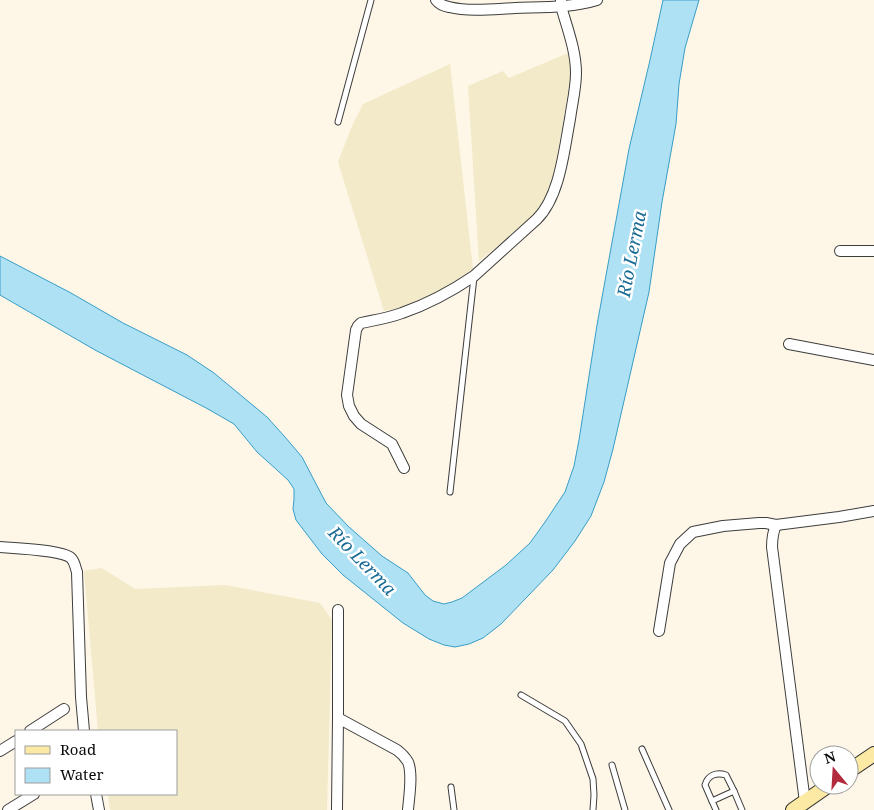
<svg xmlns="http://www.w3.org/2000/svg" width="874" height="810" font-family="'Noto Serif',serif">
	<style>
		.farmland { fill: #f2eac9 }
		.water { fill: #aee1f3; stroke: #389dc7 }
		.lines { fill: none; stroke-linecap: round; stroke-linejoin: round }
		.service-casing { stroke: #3d3d3d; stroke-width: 7 }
		.minor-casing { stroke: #3d3d3d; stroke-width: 12 }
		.secondary-casing { stroke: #2c2c2c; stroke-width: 16 }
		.service { stroke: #fff; stroke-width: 5 }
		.minor { stroke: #fff; stroke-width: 10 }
		.secondary { stroke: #fce9a4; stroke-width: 14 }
		.labels { text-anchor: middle; stroke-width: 5; stroke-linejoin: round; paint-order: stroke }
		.water-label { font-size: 18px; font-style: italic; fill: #1a6c95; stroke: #fff }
	</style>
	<rect width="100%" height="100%" fill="#fef7e7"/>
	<g class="farmland">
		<polygon points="568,53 572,68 553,181 545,207 479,261 468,86 503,71 509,78"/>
		<polygon points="450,64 473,269 440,291 407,307 384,311 338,162 352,126 363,104"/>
		<polygon points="102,568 135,589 225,585 320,603 332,620 327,810 110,810 108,794 176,794 176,731 98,731 84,571"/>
	</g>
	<polygon class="water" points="663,0 699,0 685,48 679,84 676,124 662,202 649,292 613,449 604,482 591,516 575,541 553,570 501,624 483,638 469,644 455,647 444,645 429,639 403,623 343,575 322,554 296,520 293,509 294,499 294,489 288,480 257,452 234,424 208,409 95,350 0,295 0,256 71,293 123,323 187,355 214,373 267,417 285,437 302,457 326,503 349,527 382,556 408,573 425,595 433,601 444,604 452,602 462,598 506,565 530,543 545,522 565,492 574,466 579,440 597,325 629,149 650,60"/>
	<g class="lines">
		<g class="service-casing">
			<g id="service">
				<polyline points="338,122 371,0"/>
				<polyline points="450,492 474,277"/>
				<polyline points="521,695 565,721 581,744 593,779 594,795 593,810"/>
				<polyline points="642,749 669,810"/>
				<polyline points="612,765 625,810"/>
				<polyline points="451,787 454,810"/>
				<path d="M 712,801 L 705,785 C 708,775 716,772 726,775 L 734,791"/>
				<polyline points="716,810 712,801 734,791 742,810"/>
			</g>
		</g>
		<g class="minor-casing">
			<g id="minor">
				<path d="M 436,0 C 439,4 443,6 449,7 C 470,12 494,9 515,8 C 542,7 571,8 597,0"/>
				<polyline points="840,251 874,251"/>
				<polyline points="789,344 874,360"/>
				<path d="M 404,468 L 392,444 L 361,424 L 354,416 L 349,406 L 347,395 L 356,330 L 358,326 L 361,323 C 375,320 389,318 402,313 C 428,304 452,291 474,276 L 537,219 C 560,196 564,150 570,119 C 572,104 576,88 576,73 C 576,50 567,28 561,6 L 561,0"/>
				<path d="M 776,525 C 773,532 772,539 772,547 L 805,802"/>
				<path d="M 0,547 C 13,548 62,550 71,558 C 75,562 75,567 77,572 L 81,697 L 84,731"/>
				<polyline points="659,631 670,563 680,544 693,532 723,526 759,523 766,523 776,525 839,517 874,511"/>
				<path d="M 338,718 L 397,750 C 401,753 405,757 408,762 C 413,774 409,797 408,810"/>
				<polyline points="30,731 64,709"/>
				<polyline points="0,751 16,741"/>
				<polyline points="96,794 99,810"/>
				<polyline points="8,810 34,794"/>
				<polyline points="337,810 338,718 338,610"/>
			</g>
		</g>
		<g class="secondary-casing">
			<g id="secondary">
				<polyline points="849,771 874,754"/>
				<polyline points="793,810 829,785"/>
			</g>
		</g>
		<use href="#service" class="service"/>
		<use href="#minor" class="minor"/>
		<use href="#secondary" class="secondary"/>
	</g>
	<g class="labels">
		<g class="water-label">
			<text transform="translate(632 254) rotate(-79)" y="6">Río Lerma</text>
			<text transform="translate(362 561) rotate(46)" y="6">Río Lerma</text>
		</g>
	</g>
	<rect x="15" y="730" width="162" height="65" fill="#ffffff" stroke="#9d9d9d"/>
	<rect x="25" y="746" width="25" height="8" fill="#fce9a4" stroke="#9d9d9d"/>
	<text x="60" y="755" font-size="15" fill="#0a0a0a">Road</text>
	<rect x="25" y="768" width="25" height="15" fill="#aee1f3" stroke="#9d9d9d"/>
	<text x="60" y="780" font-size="15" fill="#0a0a0a">Water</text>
	<g transform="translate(834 770) rotate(342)"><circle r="24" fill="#ffffff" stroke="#9d9d9d"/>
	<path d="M0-4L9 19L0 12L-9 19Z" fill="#b3293e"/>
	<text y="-8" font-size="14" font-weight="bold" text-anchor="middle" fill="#0a0a0a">N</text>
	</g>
</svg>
